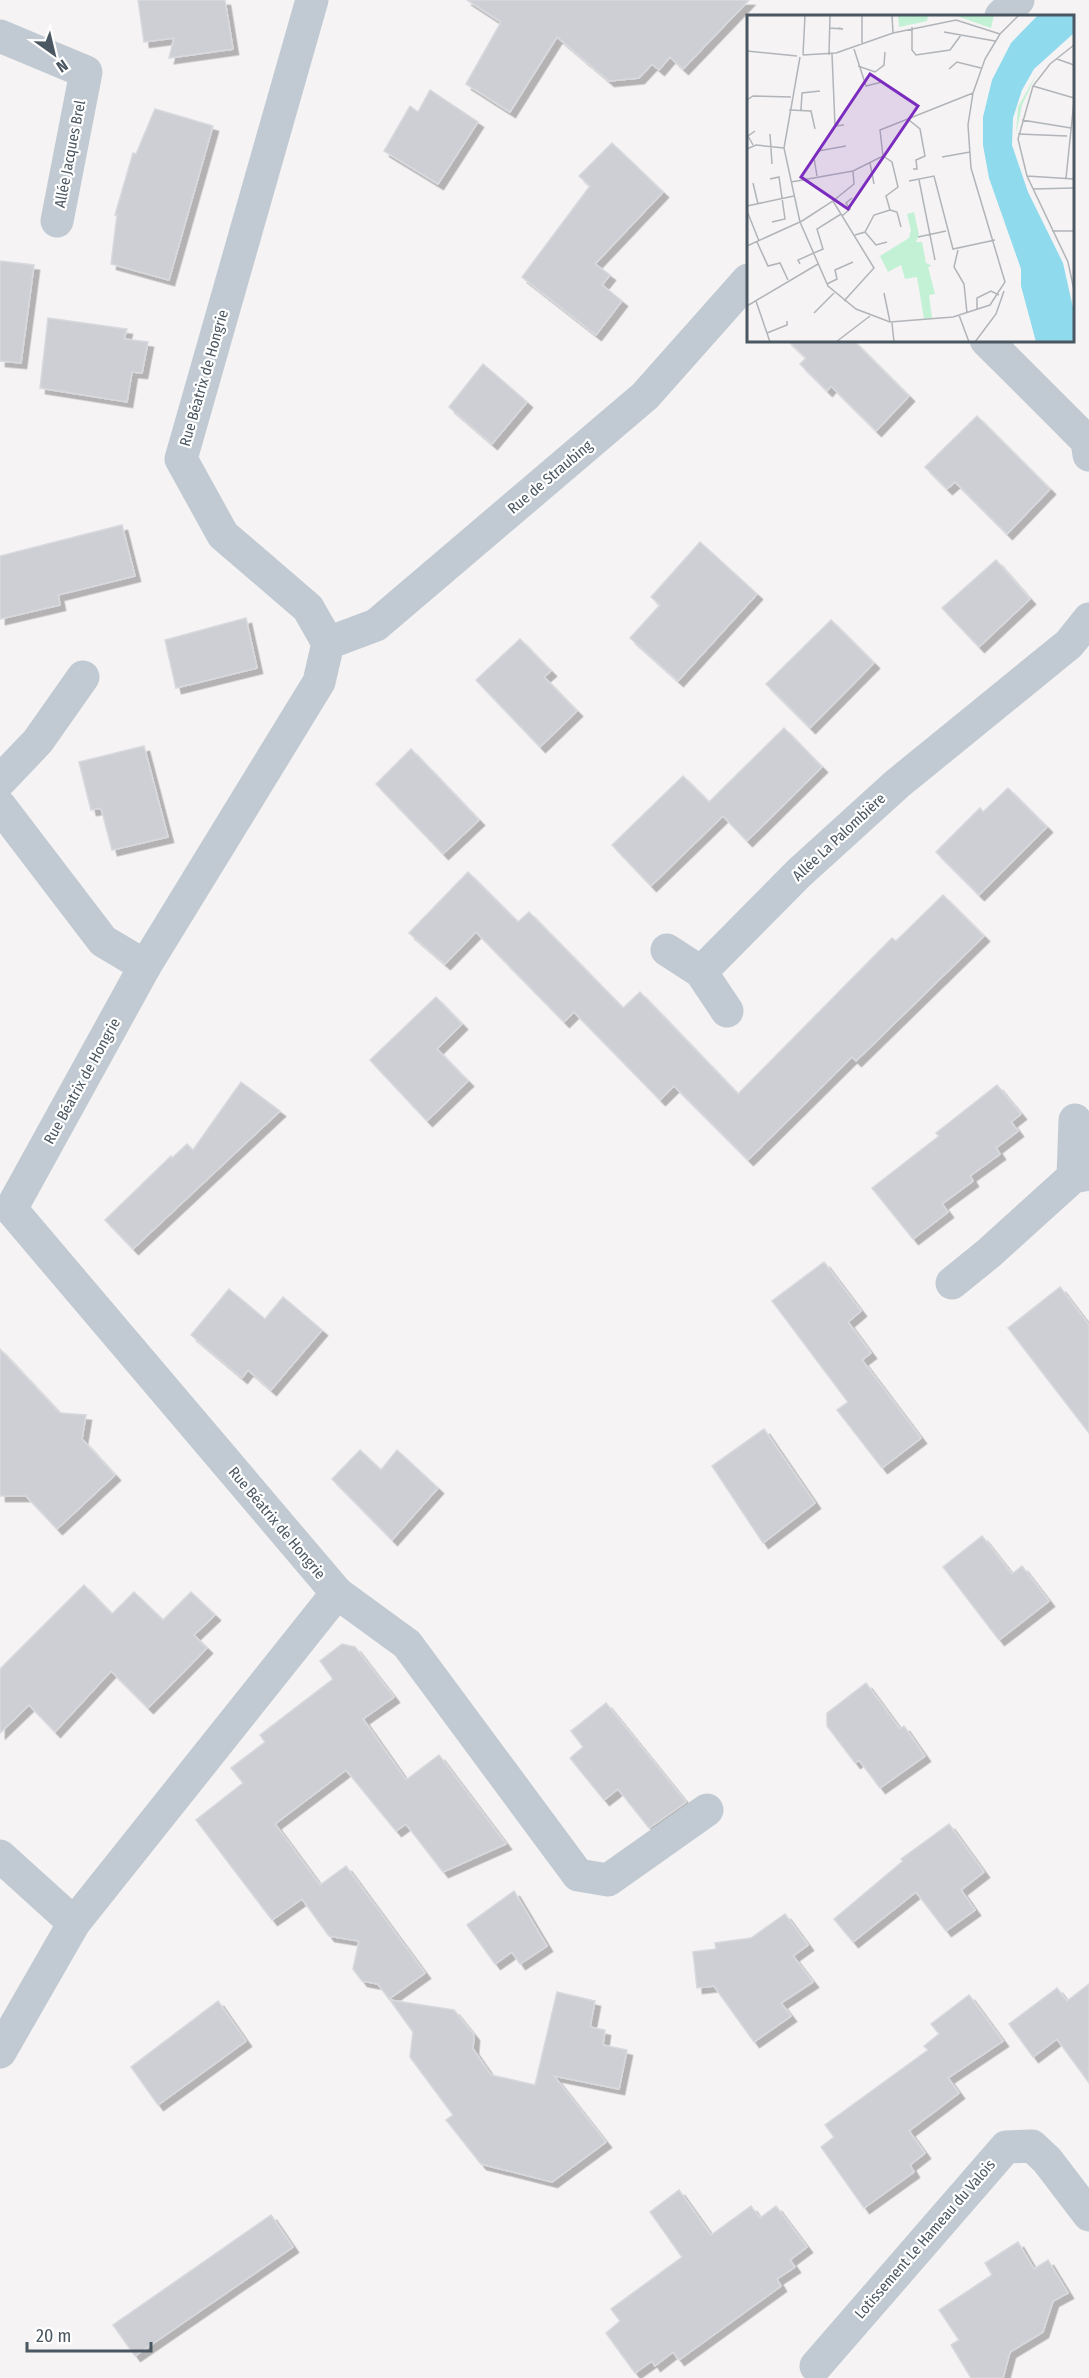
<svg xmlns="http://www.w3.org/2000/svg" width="1089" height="2378" font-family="'Fira Sans Condensed',sans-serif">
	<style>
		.building { fill: #cdcfd5; stroke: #d7d9de; stroke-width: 1.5; filter: url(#shadow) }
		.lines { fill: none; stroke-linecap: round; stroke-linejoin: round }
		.minor { stroke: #c1cad2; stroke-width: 33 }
		.labels { text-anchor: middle; stroke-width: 4.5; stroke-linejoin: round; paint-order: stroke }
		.street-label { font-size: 15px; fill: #4a5661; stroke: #fff }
		.inset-road { fill: none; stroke: #b1b4b9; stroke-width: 1.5 }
		.view { fill: #7b2cbf; fill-opacity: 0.15; stroke: #7b2cbf; stroke-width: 3 }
		.inset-edge { fill: none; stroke: #4a5661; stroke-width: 3 }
	</style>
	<defs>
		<filter id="shadow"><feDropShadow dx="5.5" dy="5.5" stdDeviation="0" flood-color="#0004"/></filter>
	</defs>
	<rect width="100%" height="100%" fill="#f5f3f3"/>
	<g class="building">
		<polygon points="138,0 225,0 233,49 169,58 174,38 144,42"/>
		<polygon points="467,0 749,0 683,69 670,57 659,70 652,64 639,78 609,81 557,37 510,112 466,84 501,22"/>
		<polygon points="430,90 478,122 438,184 384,151 410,106 418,112"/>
		<polygon points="155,109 213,126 169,280 111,264 117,215 115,215 133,153 136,154"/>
		<polygon points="612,143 663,192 595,264 610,275 602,285 622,301 596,335 522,277 590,186 579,176"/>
		<polygon points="0,261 34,265 21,363 0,361"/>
		<polygon points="48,318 127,329 124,339 148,342 142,373 132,372 127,402 40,388"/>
		<polygon points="787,340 853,340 909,396 876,431 831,386 827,391 800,364 806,358"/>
		<polygon points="483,364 527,402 492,444 449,407"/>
		<polygon points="977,416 1050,489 1007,534 955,482 947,489 925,467"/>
		<polygon points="122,525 135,576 58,595 60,605 0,619 0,556"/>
		<polygon points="700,542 757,594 678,681 630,638 660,605 651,597"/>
		<polygon points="996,560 1030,599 979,647 942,608"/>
		<polygon points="246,618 257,668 176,688 165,640"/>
		<polygon points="831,620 874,663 810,728 766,684"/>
		<polygon points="520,639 551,671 544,677 577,711 540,747 476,680"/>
		<polygon points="784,728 822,767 747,841 723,816 651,886 612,845 683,776 709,802"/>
		<polygon points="144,746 168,837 112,850 101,808 91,810 79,762"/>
		<polygon points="411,749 479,820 443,854 376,784"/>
		<polygon points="1008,788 1047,827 979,895 936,852 980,808 983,812"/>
		<polygon points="468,872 518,922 529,912 623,1008 640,992 738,1094 892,938 896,941 943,895 984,936 856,1061 852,1057 748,1160 674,1086 660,1100 574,1012 564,1022 476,932 445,964 409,933"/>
		<polygon points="436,997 462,1024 437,1049 468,1081 427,1121 370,1060"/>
		<polygon points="241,1082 280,1111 133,1249 105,1220 171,1156 172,1158 187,1144 193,1150"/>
		<polygon points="997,1085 1021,1114 1011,1122 1018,1131 996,1148 1000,1154 970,1176 973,1181 942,1204 948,1212 913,1239 872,1188 939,1136 936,1133"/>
		<polygon points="824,1262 861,1311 848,1322 871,1353 862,1360 921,1438 882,1468 837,1410 848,1402 772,1301"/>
		<polygon points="1060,1287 1089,1325 1089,1433 1008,1328"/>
		<polygon points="229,1289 265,1319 283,1297 322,1330 271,1390 248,1370 242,1378 191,1335"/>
		<polygon points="0,1349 60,1413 86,1415 82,1439 115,1475 57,1529 26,1496 0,1496"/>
		<polygon points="764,1429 815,1503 763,1543 712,1466"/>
		<polygon points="360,1450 381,1470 397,1450 438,1488 392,1540 332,1479"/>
		<polygon points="982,1536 1012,1574 1022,1566 1049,1601 999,1640 943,1567"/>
		<polygon points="84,1585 112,1614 134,1592 163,1620 191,1592 215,1615 194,1635 207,1648 148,1708 111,1671 55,1732 29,1705 0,1733 0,1669"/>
		<polygon points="342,1644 355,1647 394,1697 363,1719 406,1780 439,1755 506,1844 443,1872 406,1824 396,1831 346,1770 275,1824 320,1885 346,1866 425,1973 389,1999 378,1984 362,1981 353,1969 359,1941 329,1936 302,1899 272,1920 196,1820 243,1783 231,1768 265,1742 260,1735 333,1679 320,1661"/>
		<polygon points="866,1683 900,1729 904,1726 925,1756 880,1788 859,1760 855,1763 827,1726 827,1713"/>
		<polygon points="606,1703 686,1802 649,1828 618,1789 604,1800 570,1758 583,1747 571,1731"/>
		<polygon points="949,1824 984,1872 961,1890 975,1910 946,1931 916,1892 853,1942 834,1919 903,1861 901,1859"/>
		<polygon points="514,1891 547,1946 520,1964 512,1952 495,1964 467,1925"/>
		<polygon points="785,1914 808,1945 793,1956 813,1982 781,2003 791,2016 754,2042 714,1986 697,1988 693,1952 716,1949 715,1943 751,1938"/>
		<polygon points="1089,1984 1089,2083 1057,2039 1033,2057 1009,2024 1057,1988 1067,2001"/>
		<polygon points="557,1992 595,2001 590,2027 605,2030 603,2045 627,2050 619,2089 554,2076 606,2142 552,2182 481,2164 446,2120 453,2115 410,2057 413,2032 390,2000 454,2010 474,2035 473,2049 491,2075 535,2085"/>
		<polygon points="969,1995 1003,2041 948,2078 959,2093 909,2131 925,2153 910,2165 914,2172 864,2208 821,2147 834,2137 825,2125 928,2050 924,2046 939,2034 931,2024"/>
		<polygon points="218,2001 246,2041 158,2105 131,2067"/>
		<polygon points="679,2190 711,2235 751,2206 760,2218 776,2206 807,2247 790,2260 795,2267 777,2279 781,2286 679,2360 673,2352 655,2366 652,2361 635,2373 606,2333 620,2321 611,2309 682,2257 650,2212"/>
		<polygon points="271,2215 293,2247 135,2356 113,2325"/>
		<polygon points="1018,2242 1034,2269 1048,2260 1068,2293 1053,2301 1043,2332 1010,2352 1003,2378 971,2378 951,2345 959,2340 939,2310 992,2275 985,2263"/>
	</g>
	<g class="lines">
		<g class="minor">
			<polyline points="1001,16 1018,0"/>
			<polyline points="0,36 86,72 57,221"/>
			<polyline points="986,340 1087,441 1089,455"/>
			<polyline points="328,643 376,625 645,396 748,280"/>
			<polyline points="0,781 38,741 83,677"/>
			<polyline points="0,806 103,941 145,966"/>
			<polyline points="667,950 701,972 727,1011"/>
			<polyline points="701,972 799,873 897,784 1069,644 1089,619"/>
			<polyline points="1073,1177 1075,1120"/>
			<polyline points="11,1209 145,966 319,682 328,643 308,608 223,535 181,459 312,0"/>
			<polyline points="952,1283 989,1253 1073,1177 1089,1174"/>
			<polyline points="337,1593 407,1644 578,1875 608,1880 707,1810"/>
			<polyline points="0,1856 74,1923"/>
			<polyline points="0,2052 74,1923 337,1593 11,1209"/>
			<polyline points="816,2366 1006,2147 1032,2146 1047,2160 1089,2215"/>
		</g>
	</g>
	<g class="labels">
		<g class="street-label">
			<text transform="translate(70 154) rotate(-79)" y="5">Allée Jacques Brel</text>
			<text transform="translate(204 378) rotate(-74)" y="5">Rue Béatrix de Hongrie</text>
			<text transform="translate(550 477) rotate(-40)" y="5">Rue de Straubing</text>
			<text transform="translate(839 837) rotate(-43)" y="5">Allée La Palombière</text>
			<text transform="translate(82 1081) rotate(-61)" y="5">Rue Béatrix de Hongrie</text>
			<text transform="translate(277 1523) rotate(50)" y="5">Rue Béatrix de Hongrie</text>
			<text transform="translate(925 2239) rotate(-49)" y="5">Lotissement Le Hameau du Valois</text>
		</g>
	</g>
	<g transform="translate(747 15)">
		<rect width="327" height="327" fill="#f5f3f3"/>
		<path d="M 151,0 L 181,0 L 180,6 L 152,12 ZM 207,0 L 247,0 L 244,13 ZM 290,58 L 275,90 L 269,119 L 271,92 ZM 167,197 L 172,220 L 169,227 L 175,227 L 179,248 L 185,251 L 181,252 L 188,279 L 182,280 L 185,303 L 177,304 L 170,262 L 158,264 L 154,250 L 141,257 L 133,241 L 162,223 L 164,215 L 160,199 Z" fill="#c3f1d5"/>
		<path d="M 291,0 L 327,0 L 327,18 L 287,54 L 275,75 L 266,103 L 265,130 L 281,177 L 316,248 L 327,297 L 327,327 L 289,327 L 274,271 L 274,254 L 242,163 L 236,130 L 236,102 L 245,65 L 264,28 Z" fill="#90daee"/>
		<path class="inset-road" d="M 145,0 L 146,18M 165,12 L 165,35 L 169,40 L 203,35 L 214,20M 82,13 L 96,14 L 91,13M 197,17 L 248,26M 115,29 L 115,0M 327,30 L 303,49 L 286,71 L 271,124 L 280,161 L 321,247 L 327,275M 107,34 L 119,71 L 135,67M 0,36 L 50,41M 85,39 L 88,111 L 97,110M 56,40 L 89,38 L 146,18 L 209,5 L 253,19M 56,40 L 58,0M 82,40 L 83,0M 53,42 L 37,133 L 53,207 L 81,271 L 109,294 L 143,307 L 206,302 L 243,290 L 258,267 L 224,153 L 221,110 L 226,78 L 238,44 L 253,19 L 272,0M 310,44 L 327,50M 111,51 L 128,57 L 137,50 L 138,37M 202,54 L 210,47 L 234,53M 286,71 L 327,83M 0,85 L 6,81 L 44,82M 42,95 L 64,96 L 68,114M 54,95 L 55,78 L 73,76M 162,105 L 173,114 L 178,141 L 169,145 L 170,154 L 166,154M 275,105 L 324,113M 23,119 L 25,149M 271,119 L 320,121M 6,130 L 1,121 L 8,116M 0,134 L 9,130 L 37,133M 136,141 L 133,115 L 226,78M 136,141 L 145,147 L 151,172 L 139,181 L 143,195M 195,142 L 223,137M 123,148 L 127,169M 70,161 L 67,143 L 71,136 L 99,131M 280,161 L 327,164M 319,163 L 327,86M 23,164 L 32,162 L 38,204 L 25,207M 172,165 L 188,245M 162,166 L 187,161 L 206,234 L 248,225M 44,167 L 106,156 L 136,141M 6,168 L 11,189M 286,174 L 327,173M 86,186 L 127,253 L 97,286M 0,191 L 47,181M 143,195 L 150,197 L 154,212M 0,196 L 12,226M 95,201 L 103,194 L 99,188 L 105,183M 305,216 L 327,216M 118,217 L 129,230 L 140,227M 108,220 L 118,217 L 127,200 L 143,195M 171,222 L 199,216M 10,227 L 21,251 L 33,248 L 41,265M 0,231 L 55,206 L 86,186 L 107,169 L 106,156M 211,235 L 207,252 L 217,269 L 220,298M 53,249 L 51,245 L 76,234 L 70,214 L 94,199M 80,269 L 90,264 L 88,255 L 106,247M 137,278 L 143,307M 9,286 L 23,327M 0,291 L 71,249M 230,295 L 230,283 L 244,276 L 252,280M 67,298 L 87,278M 212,300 L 222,327M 145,308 L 147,327M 20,318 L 40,310 L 40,306M 89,327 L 123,301M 228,327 L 249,299 L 257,276"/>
		<path class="view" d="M 123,59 L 171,91 L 101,194 L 54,162 Z"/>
		<rect width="327" height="327" class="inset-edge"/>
	</g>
	<g transform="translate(54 54) rotate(146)" stroke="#ffffff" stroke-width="4.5" paint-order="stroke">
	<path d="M0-4.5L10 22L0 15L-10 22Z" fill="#4a5661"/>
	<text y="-9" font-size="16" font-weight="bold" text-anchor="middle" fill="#4a5661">N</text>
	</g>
	<path d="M27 2342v9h124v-9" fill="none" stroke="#4a5661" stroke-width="3"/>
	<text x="36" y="2342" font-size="18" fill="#4a5661" stroke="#ffffff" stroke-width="4.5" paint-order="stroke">20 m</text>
</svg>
